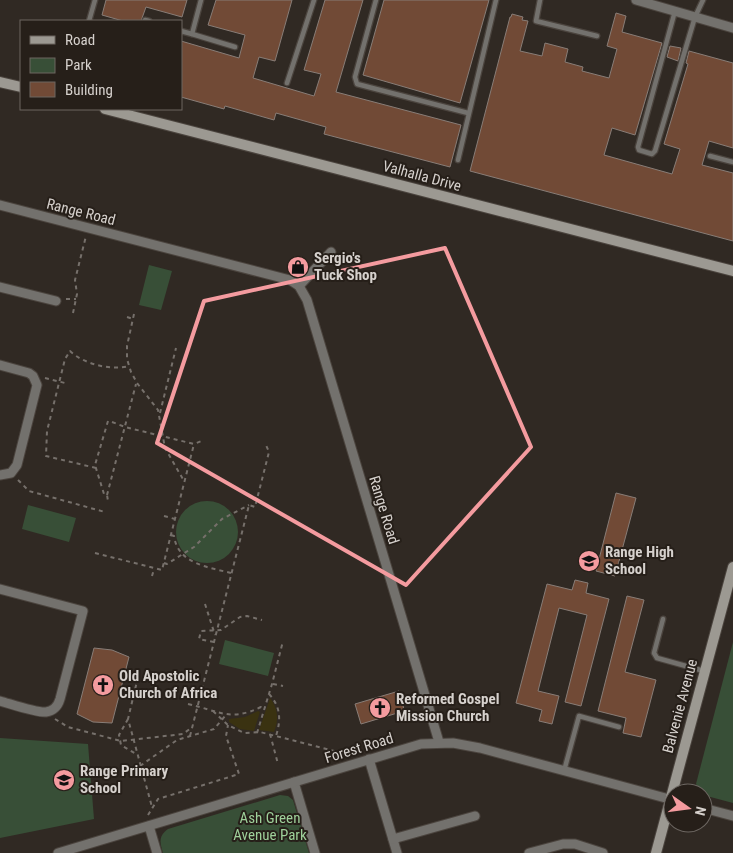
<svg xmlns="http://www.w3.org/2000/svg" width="733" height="853" font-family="'Roboto Condensed',sans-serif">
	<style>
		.green { fill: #384f37 }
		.sand { fill: #3a3211 }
		.building { fill: #714a36; stroke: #887d77 }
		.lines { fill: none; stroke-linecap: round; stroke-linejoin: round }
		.lane-casing { stroke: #4b443e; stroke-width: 7 }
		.street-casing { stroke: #4b443e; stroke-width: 11 }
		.secondary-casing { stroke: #4b443e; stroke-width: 12 }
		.path { stroke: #76706b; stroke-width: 2; stroke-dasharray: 4 4; stroke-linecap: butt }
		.lane { stroke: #73716d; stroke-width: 4.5 }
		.street { stroke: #73716d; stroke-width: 9 }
		.secondary { stroke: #9c9992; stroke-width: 10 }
		.marked { fill: none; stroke: #f49b9f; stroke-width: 4; stroke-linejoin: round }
		.labels { text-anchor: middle; stroke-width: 4; stroke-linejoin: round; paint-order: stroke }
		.street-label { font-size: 15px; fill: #d6d1cd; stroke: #261f19 }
		.poi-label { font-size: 15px; font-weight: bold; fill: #d6d1cd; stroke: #261f19; text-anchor: start }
		.park-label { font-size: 15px; fill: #9ed09a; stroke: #261f19 }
	</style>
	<rect width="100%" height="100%" fill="#302923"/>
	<g class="green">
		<polygon points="149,265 172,271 161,310 139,305"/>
		<circle cx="207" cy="532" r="31"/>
		<polygon points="28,505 76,518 69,542 22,529"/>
		<polygon points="225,640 274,653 268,676 219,664"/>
		<polygon points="733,642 733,803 703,795 696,784"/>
		<polygon points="0,738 88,744 94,819 0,838"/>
		<path d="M 280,795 L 288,796 L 293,800 L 309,853 L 163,853 C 160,843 158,836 168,829 Z"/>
	</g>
	<g class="sand">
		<path d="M 270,698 C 278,708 279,720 274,732 L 259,730 Z"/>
		<polygon points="258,711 260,712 254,731 240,729 229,722 229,719 245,717"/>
	</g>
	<g class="building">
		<polygon points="106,0 187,0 182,17 146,7 141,21 123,21 102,15"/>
		<polygon points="216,0 292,0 275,61 259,57 253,78 314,96 321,74 304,70 325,0 363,0 336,92 461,125 450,167 324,134 326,127 276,113 274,120 225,106 224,109 181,97 181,41 239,58 245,35 208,25"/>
		<polygon points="384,0 489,0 460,103 363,75"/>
		<polygon points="616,13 626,16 622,32 662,43 635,135 612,128 604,155 672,174 680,149 664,144 688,64 686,63 689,51 733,63 733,148 709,141 702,165 733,173 733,241 470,171 510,17 511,17 512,14 523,17 522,20 528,21 520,51 542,56 545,43 568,49 565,62 583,67 582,71 609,78 617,49 607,46"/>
		<polygon points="670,46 681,48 678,61 667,57"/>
		<polygon points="616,493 636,498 615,576 596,571"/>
		<polygon points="575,580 588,583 586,593 609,599 581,706 565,702 587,615 559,608 538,691 559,696 552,724 539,721 542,710 516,703 547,584 572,590"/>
		<polygon points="627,596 644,600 625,672 656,680 641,737 623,733 626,718 598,711"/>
		<polygon points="94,648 112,650 129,657 112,723 93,722 77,714"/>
		<polygon points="399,691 400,696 404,695 406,704 403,705 404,711 361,724 355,704"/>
	</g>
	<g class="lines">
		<g class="lane-casing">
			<g id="lane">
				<polyline points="376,0 355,77 357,84 468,113"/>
				<polyline points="540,0 536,21 597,36"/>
				<polyline points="675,11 638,147 639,150 652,154 655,151 695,17 703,0"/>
				<polyline points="145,20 149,21"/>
				<polyline points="89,21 95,0"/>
				<polyline points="181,31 192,34 201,0"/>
				<polyline points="192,34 235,47"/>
				<polyline points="287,83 314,0"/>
				<polyline points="710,156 733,162"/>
				<polyline points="458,160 496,0"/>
				<polyline points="663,619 654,653 657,658 704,671"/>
				<polyline points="564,771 579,716 619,727"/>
			</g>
		</g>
		<g class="street-casing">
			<g id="street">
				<polyline points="636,0 733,28"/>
				<polyline points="0,205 290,280 299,286 307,300 439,742"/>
				<polyline points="299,286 331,252"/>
				<polyline points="0,287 56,301"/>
				<polyline points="0,365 29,373 33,376 37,385 17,465 11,473 0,475"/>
				<path d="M 0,589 L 83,611 L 60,699 C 58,706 53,711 46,712 C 37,713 11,704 0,701"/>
				<polyline points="369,759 397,853"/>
				<polyline points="294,782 315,853"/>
				<polyline points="703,808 733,816"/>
				<polyline points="149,826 157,853"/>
				<polyline points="393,839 475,816"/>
				<polyline points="58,853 421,744 453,743 480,748 673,800"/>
				<polyline points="529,853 563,844 575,844 603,853"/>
			</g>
		</g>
		<g class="secondary-casing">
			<g id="secondary">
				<polyline points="0,82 21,87"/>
				<polyline points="105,109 733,271"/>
				<polyline points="656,853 733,567"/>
			</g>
		</g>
		<g class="path">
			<polyline points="66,299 76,299"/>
			<polyline points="73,313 77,294 75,280 86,236"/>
			<polyline points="134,314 127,346 127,359 131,372 137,383 158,410 165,448 184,481"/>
			<polyline points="127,317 133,319"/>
			<polyline points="45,378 65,383"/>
			<polyline points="160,413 176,348"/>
			<polyline points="108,421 95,465 104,494 107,495 108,501"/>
			<polyline points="112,422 125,427 194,444 204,440"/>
			<path d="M 96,468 L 46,456 L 47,431 L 65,359 L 70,351 C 83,364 112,371 129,366"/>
			<polyline points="18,480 29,491 105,512"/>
			<polyline points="107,495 136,384"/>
			<polyline points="164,516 175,519"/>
			<path d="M 171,535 L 174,536 C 178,564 208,567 231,573"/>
			<polyline points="95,553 162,570 194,444"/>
			<polyline points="164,563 167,564 194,547 222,519 249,505"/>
			<polyline points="152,576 154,569"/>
			<polyline points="205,604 215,635"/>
			<polyline points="214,642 199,639 201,631 221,630 240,617 247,616 262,620"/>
			<polyline points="138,677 128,719 152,807"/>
			<polyline points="273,684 283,686"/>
			<path d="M 269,694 C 281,707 281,720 276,736"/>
			<path d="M 188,704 C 219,711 230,722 261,707 L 264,708"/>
			<polyline points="213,711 228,725 244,733 260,732 350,755"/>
			<polyline points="55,719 68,727 121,741 183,734 191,728"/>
			<polyline points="128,719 119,735 121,745 136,754"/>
			<polyline points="257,733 272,684 283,641"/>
			<polyline points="270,734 278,764"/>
			<polyline points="190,736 249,505 255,507 269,452 266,445"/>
			<polyline points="140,766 177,740 214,729 226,715"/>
			<polyline points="148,815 158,799 239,774 226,736 228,725"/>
		</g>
		<use href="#lane" class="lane"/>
		<use href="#street" class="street"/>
		<use href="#secondary" class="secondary"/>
	</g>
	<path class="marked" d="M 445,248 L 531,447 L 406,585 L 157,443 L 204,301 Z"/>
	<defs>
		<g id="shop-disc" transform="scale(1.125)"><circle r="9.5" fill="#f49b9f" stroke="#261f19"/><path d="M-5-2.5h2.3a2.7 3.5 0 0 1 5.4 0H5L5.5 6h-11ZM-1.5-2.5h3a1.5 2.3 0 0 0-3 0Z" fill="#111"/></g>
		<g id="school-disc" transform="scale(1.125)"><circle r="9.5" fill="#f49b9f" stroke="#261f19"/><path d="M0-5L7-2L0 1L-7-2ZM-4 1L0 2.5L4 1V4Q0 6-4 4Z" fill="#111"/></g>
		<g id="church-disc" transform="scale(1.125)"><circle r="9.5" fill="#f49b9f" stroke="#261f19"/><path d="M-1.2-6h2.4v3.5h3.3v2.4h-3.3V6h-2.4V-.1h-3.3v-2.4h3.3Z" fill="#111"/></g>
	</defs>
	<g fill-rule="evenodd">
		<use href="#shop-disc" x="298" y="267"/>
		<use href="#school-disc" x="589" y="561"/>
		<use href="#church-disc" x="103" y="685"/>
		<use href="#church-disc" x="380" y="708"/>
		<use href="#school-disc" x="64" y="780"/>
	</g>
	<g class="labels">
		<g class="street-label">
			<text transform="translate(422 176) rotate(15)" y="5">Valhalla Drive</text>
			<text transform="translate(81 212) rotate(14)" y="5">Range Road</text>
			<text transform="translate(384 510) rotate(73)" y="5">Range Road</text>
			<text transform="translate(680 706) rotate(-75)" y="5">Balvenie Avenue</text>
			<text transform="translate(359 748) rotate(-17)" y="5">Forest Road</text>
		</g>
		<g class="poi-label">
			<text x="314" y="263">Sergio's<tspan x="314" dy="17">Tuck Shop</tspan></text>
			<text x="605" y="557">Range High<tspan x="605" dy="17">School</tspan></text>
			<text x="119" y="681">Old Apostolic<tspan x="119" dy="17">Church of Africa</tspan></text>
			<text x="396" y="704">Reformed Gospel<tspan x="396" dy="17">Mission Church</tspan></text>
			<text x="80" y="776">Range Primary<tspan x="80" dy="17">School</tspan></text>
		</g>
		<g class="park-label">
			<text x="270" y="823">Ash Green<tspan x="270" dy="17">Avenue Park</tspan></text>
		</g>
	</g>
	<rect x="20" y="20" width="162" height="90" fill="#261f19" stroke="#6c6661"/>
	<rect x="30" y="36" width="25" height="8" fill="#9c9992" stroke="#6c6661"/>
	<text x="65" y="45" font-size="15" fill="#d6d1cd">Road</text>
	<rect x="30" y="58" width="25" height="15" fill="#384f37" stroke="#6c6661"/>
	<text x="65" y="70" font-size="15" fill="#d6d1cd">Park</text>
	<rect x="30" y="82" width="25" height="15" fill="#714a36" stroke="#6c6661"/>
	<text x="65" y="95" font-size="15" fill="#d6d1cd">Building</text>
	<g transform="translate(688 808) rotate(104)"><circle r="24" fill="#261f19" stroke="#6c6661"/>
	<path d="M0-4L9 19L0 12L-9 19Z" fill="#f49b9f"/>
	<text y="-8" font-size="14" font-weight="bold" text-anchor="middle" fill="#d6d1cd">N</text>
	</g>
</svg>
